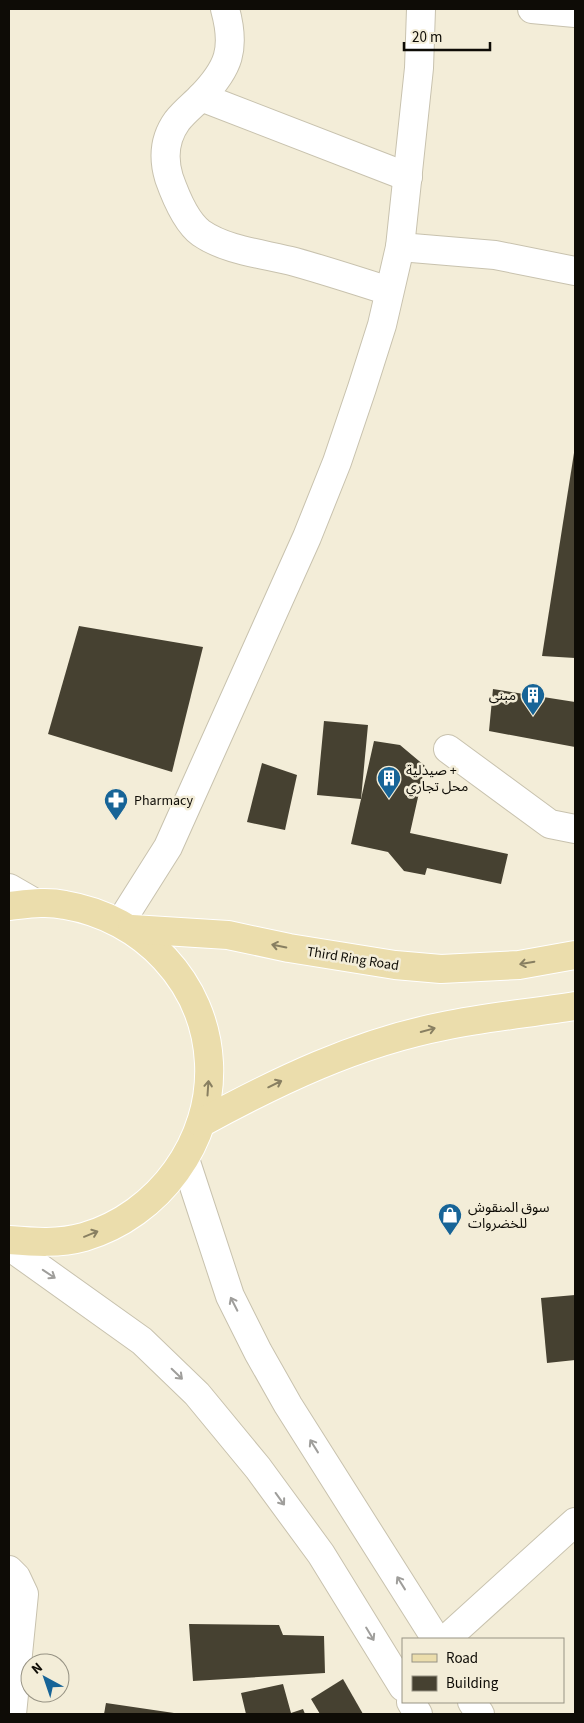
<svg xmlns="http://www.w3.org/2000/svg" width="584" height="1723" font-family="'Source Sans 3','Noto Sans Arabic',sans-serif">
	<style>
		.building { fill: #464131 }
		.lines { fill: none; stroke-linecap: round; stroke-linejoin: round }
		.minor-casing { stroke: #c8c2ae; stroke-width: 30 }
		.major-casing { stroke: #fff; stroke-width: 30 }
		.minor { stroke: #fff; stroke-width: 28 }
		.major { stroke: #ebddac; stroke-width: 28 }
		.oneway { stroke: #887f61 }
		.oneway2 { stroke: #9f9e9b }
		.labels { text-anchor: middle; stroke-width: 5; stroke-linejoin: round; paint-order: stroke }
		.poi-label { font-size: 14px; fill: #0e0c06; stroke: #f3edd8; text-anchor: start }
		.street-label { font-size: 14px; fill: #0e0c06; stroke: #f3edd8 }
	</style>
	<rect width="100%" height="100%" fill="#f3edd8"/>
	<g class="building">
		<polygon points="574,453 575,658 542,656"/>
		<polygon points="79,626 203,647 172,772 48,734"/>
		<polygon points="493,689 575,702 575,747 489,731"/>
		<polygon points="324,721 368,725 361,799 317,795"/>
		<polygon points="374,741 400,745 425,766 410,833 508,854 501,884 427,868 425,875 404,871 388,852 351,844"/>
		<polygon points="262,763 297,775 285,830 247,822"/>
		<polygon points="575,1295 575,1360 547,1363 541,1298"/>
		<polygon points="189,1624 279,1625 283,1635 324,1636 325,1673 193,1681"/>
		<polygon points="343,1679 363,1714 320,1714 311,1699"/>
		<polygon points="283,1684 291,1713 303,1709 305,1714 246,1714 241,1693"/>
		<polygon points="106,1703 174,1713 174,1714 104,1714"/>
	</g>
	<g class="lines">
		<g class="minor-casing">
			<g id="minor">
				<path d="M 225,9 C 236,49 229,68 201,97 C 193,105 184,112 177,121 C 164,139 163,158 169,178 C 175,195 186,222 201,233 C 227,251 265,254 295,262 C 327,271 358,281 389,291"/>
				<polyline points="532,9 575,13"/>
				<polyline points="201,97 408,177"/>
				<polyline points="400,247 495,255 575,271"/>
				<polyline points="448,749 550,824 575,829"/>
				<polyline points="9,888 35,903"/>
				<polyline points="120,923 168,847 307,537 337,462 362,388 382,325 400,247 419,68 421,9"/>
				<polyline points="185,1159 230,1296 258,1352 288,1405 436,1639"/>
				<polyline points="9,1246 142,1341 197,1394 258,1468 321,1554 403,1687"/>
				<polyline points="9,1570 16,1577 24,1594 12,1714"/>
				<polyline points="446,1639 575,1522"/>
				<polyline points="411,1702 418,1714"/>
				<polyline points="472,1702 480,1714"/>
			</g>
		</g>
		<g class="major-casing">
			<g id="major">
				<path d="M 9,906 C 28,904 46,901 65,905 C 143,918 205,982 209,1063 C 213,1141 159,1215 84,1237 C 59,1244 34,1242 9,1240"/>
				<polyline points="132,929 228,935 289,948 395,965 441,969 519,965 575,955"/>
				<path d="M 201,1123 C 278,1081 357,1043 444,1026 C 487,1017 532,1013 575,1006"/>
			</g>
		</g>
		<use href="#minor" class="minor"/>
		<use href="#major" class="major"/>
	</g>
	<defs><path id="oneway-shaft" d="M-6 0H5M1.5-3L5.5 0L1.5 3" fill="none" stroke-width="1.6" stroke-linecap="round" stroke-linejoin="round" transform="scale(1.25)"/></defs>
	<g class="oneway">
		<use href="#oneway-shaft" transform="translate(279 946) rotate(-168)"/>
		<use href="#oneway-shaft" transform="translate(527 963) rotate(170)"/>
		<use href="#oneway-shaft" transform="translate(428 1030) rotate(-15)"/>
		<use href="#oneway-shaft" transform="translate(275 1084) rotate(-26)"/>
		<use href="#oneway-shaft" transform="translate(208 1088) rotate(-86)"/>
		<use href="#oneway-shaft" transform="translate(91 1234) rotate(-22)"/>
	</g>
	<g class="oneway2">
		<use href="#oneway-shaft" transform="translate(49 1274) rotate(34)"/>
		<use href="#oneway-shaft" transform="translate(234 1304) rotate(-117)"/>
		<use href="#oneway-shaft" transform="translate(177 1374) rotate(44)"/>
		<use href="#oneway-shaft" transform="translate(314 1446) rotate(-122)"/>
		<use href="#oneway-shaft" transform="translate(280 1499) rotate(54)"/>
		<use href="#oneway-shaft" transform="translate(401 1583) rotate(-122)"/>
		<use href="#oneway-shaft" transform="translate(370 1634) rotate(59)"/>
	</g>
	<defs>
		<g id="building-pin" transform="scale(1.25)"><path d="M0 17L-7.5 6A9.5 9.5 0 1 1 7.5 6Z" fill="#176497" stroke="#f3edd8"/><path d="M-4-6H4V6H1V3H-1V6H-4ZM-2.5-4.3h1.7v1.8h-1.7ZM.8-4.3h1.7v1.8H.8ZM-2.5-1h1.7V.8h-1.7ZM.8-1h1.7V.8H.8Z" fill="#fff"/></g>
		<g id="pharmacy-pin" transform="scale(1.25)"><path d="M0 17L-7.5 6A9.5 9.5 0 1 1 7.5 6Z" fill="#176497" stroke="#f3edd8"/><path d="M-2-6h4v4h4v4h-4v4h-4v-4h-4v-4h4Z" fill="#fff"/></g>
		<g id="shop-pin" transform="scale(1.25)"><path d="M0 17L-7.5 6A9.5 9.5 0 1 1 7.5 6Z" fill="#176497" stroke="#f3edd8"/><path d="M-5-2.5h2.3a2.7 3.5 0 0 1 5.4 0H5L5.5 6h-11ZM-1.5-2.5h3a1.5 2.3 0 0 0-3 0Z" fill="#fff"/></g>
	</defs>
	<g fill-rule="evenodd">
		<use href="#building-pin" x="533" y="695"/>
		<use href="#building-pin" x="389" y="778"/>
		<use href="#pharmacy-pin" x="116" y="800"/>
		<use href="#shop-pin" x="450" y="1215"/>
	</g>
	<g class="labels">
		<g class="poi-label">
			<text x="516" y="700" text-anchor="end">مبنى</text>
			<text x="406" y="775">صيدلية +<tspan x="406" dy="16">محل تجاري</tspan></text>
			<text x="134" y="805">Pharmacy</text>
			<text x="468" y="1212">سوق المنقوش<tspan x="468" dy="16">للخضروات</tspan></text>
		</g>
		<g class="street-label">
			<text transform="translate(353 958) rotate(9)" y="5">Third Ring Road</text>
		</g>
	</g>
	<rect width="584" height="1723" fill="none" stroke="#0e0c06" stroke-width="20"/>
	<rect x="402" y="1638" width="162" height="65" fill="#f3edd8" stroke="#979384"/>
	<rect x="412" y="1654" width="25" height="8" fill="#ebddac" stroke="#979384"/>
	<text x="446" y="1663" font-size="15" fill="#0e0c06">Road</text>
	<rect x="412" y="1676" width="25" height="15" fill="#464131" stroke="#979384"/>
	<text x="446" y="1688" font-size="15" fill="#0e0c06">Building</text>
	<g transform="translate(45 1678) rotate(320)"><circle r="24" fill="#f3edd8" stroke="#979384"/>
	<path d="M0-4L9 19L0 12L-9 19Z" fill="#176497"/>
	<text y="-8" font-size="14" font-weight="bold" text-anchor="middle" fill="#0e0c06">N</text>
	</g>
	<path d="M404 42v8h86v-8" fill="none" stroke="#0e0c06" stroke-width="2.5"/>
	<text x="412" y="42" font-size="15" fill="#0e0c06" stroke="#f3edd8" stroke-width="4" paint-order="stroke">20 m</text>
</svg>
